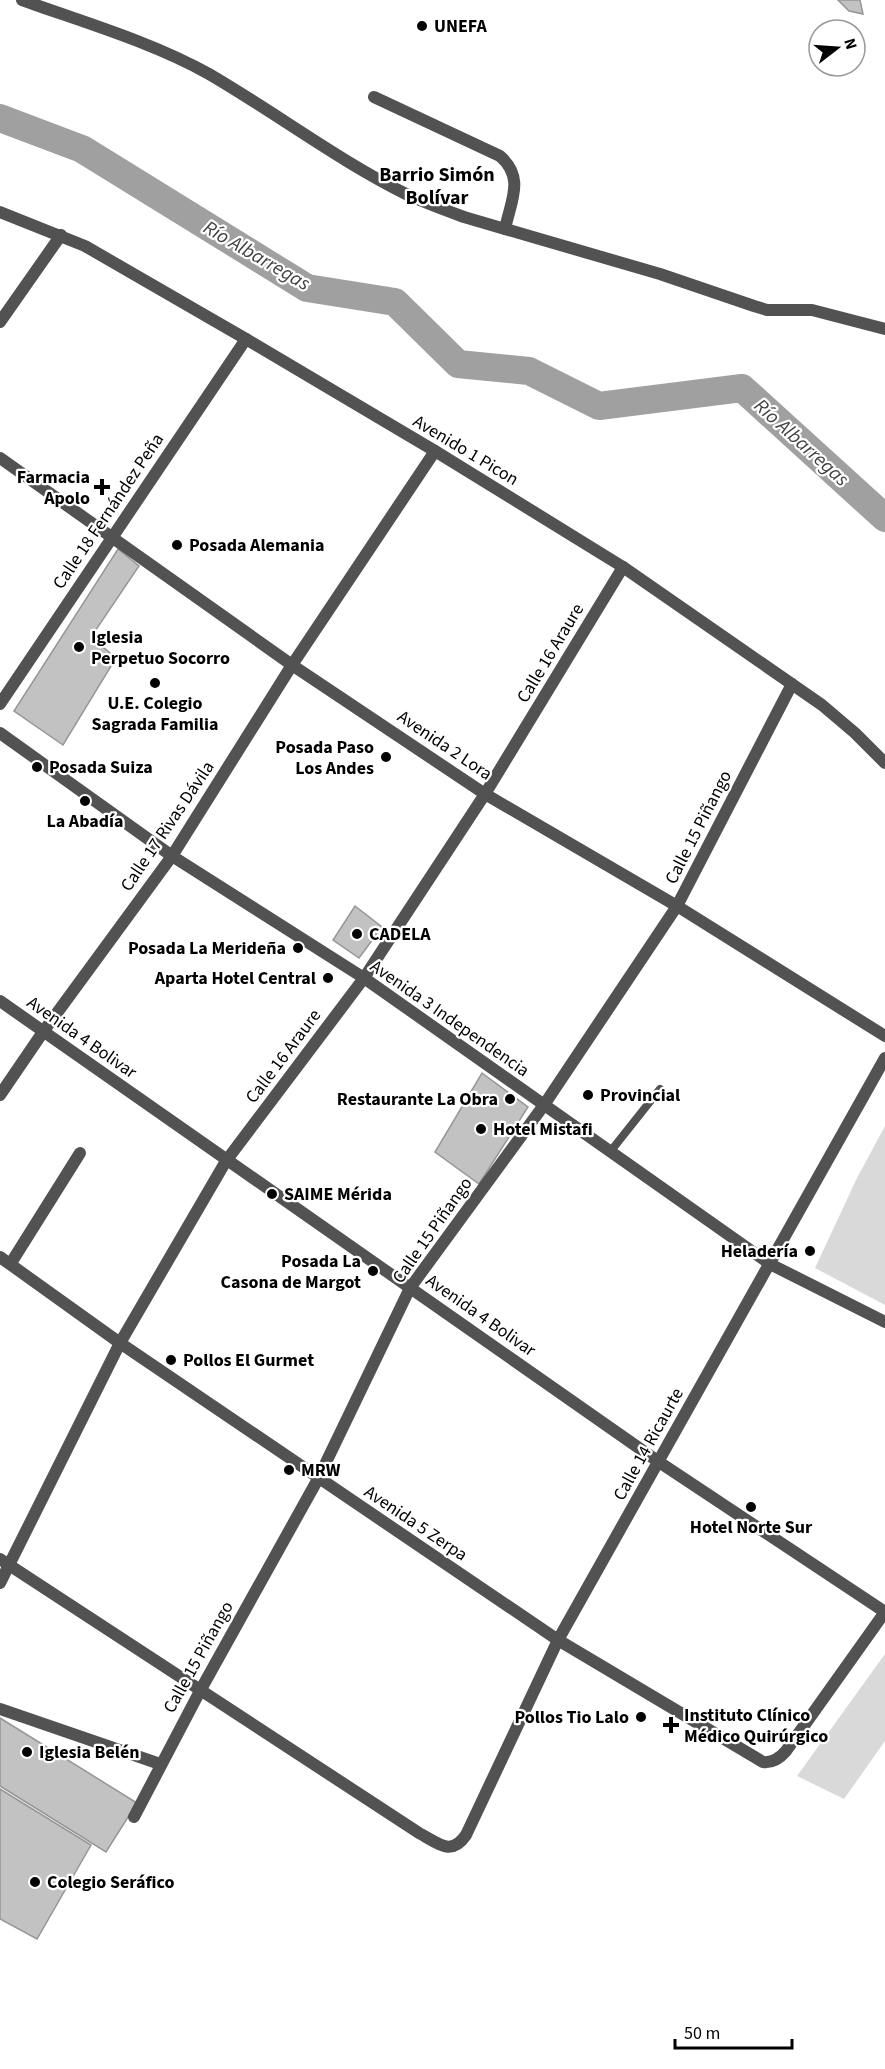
<svg xmlns="http://www.w3.org/2000/svg" width="885" height="2069" font-family="'Source Sans 3',sans-serif">
	<style>
		.green { fill: #d9d9d9 }
		.lines { fill: none; stroke-linecap: round; stroke-linejoin: round }
		.river { stroke: #a0a0a0; stroke-width: 28 }
		.building { fill: #c2c2c2; stroke: #969696; stroke-width: 1.5 }
		.service { stroke: #525252; stroke-width: 8 }
		.minor { stroke: #525252; stroke-width: 12 }
		.poi-dot { fill: #000; stroke: #fff; stroke-width: 2 }
		.labels { text-anchor: middle; stroke-width: 4.5; stroke-linejoin: round; paint-order: stroke }
		.poi-label { font-size: 18px; font-weight: bold; fill: #000; stroke: #fff; text-anchor: start }
		.street-label { font-size: 18px; fill: #000; stroke: #fff }
		.neighbourhood-label { font-size: 20px; font-weight: bold; fill: #000; stroke: #fff }
		.water-label { font-size: 20px; font-style: italic; fill: #414141; stroke: #fff }
	</style>
	<rect width="100%" height="100%" fill="#fff"/>
	<g class="green">
		<polygon points="885,1126 885,1305 815,1268 857,1178"/>
		<polygon points="885,1654 885,1741 844,1799 797,1776"/>
	</g>
	<g class="lines">
		<polyline class="river" points="0,118 82,149 307,288 395,302 458,364 529,371 599,406 742,388 885,518"/>
	</g>
	<g class="building">
		<polygon points="838,0 860,0 863,14 849,11"/>
		<polygon points="118,549 139,566 91,637 116,658 63,745 14,711"/>
		<polygon points="355,906 382,927 359,958 333,940"/>
		<polygon points="482,1073 528,1107 479,1184 435,1152"/>
		<polygon points="0,1718 137,1803 106,1852 0,1786"/>
		<polygon points="0,1789 91,1845 37,1939 0,1919"/>
	</g>
	<g class="lines">
		<polyline class="service" points="610,1152 660,1089"/>
		<g class="minor">
			<path d="M 22,0 C 83,22 152,42 209,74 C 276,113 339,161 408,195 C 426,203 445,210 464,217 L 660,274 L 754,306 L 767,310 L 812,310 L 885,329"/>
			<path d="M 374,97 L 500,156 C 525,178 511,200 505,229"/>
			<polyline points="0,212 85,246 246,339 435,451 623,567 822,705 855,733 885,763"/>
			<polyline points="0,322 61,235"/>
			<polyline points="0,458 292,665 485,794 677,906 885,1036"/>
			<polyline points="0,704 246,339"/>
			<polyline points="0,733 172,856 364,978 770,1264 885,1322"/>
			<polyline points="0,1001 659,1462 885,1612"/>
			<polyline points="0,1095 43,1032 172,856 292,665 435,451"/>
			<path d="M 0,1257 L 120,1343 L 558,1640 L 763,1762 C 772,1763 780,1758 786,1751 L 885,1612"/>
			<polyline points="11,1263 80,1153"/>
			<path d="M 0,1559 L 419,1833 C 438,1843 451,1857 466,1835 L 558,1640 L 885,1058"/>
			<polyline points="0,1583 120,1343 226,1161 364,978 485,794 623,567"/>
			<polyline points="0,1709 160,1764"/>
			<polyline points="134,1817 200,1691 318,1479 410,1288 544,1105 677,906 792,684"/>
		</g>
	</g>
	<g class="poi-dot">
		<circle cx="422" cy="26" r="6"/>
		<path d="M99 478h6v6h6v6h-6v6h-6v-6h-6v-6h6z"/>
		<circle cx="177" cy="545" r="6"/>
		<circle cx="79" cy="647" r="6"/>
		<circle cx="155" cy="683" r="6"/>
		<circle cx="386" cy="757" r="6"/>
		<circle cx="37" cy="767" r="6"/>
		<circle cx="85" cy="801" r="6"/>
		<circle cx="357" cy="934" r="6"/>
		<circle cx="298" cy="948" r="6"/>
		<circle cx="328" cy="978" r="6"/>
		<circle cx="588" cy="1095" r="6"/>
		<circle cx="510" cy="1099" r="6"/>
		<circle cx="481" cy="1129" r="6"/>
		<circle cx="272" cy="1194" r="6"/>
		<circle cx="810" cy="1251" r="6"/>
		<circle cx="373" cy="1271" r="6"/>
		<circle cx="171" cy="1360" r="6"/>
		<circle cx="289" cy="1470" r="6"/>
		<circle cx="751" cy="1507" r="6"/>
		<circle cx="641" cy="1717" r="6"/>
		<path d="M668 1716h6v6h6v6h-6v6h-6v-6h-6v-6h6z"/>
		<circle cx="27" cy="1752" r="6"/>
		<circle cx="35" cy="1882" r="6"/>
	</g>
	<g class="labels">
		<g class="poi-label">
			<text x="434" y="32">UNEFA</text>
			<text x="90" y="483" text-anchor="end">Farmacia<tspan x="90" dy="21">Apolo</tspan></text>
			<text x="189" y="551">Posada Alemania</text>
			<text x="91" y="643">Iglesia<tspan x="91" dy="21">Perpetuo Socorro</tspan></text>
			<text x="155" y="709" text-anchor="middle">U.E. Colegio<tspan x="155" dy="21">Sagrada Familia</tspan></text>
			<text x="374" y="753" text-anchor="end">Posada Paso<tspan x="374" dy="21">Los Andes</tspan></text>
			<text x="49" y="773">Posada Suiza</text>
			<text x="85" y="827" text-anchor="middle">La Abadía</text>
			<text x="369" y="940">CADELA</text>
			<text x="286" y="954" text-anchor="end">Posada La Merideña</text>
			<text x="316" y="984" text-anchor="end">Aparta Hotel Central</text>
			<text x="600" y="1101">Provincial</text>
			<text x="498" y="1105" text-anchor="end">Restaurante La Obra</text>
			<text x="493" y="1135">Hotel Mistafi</text>
			<text x="284" y="1200">SAIME Mérida</text>
			<text x="798" y="1257" text-anchor="end">Heladería</text>
			<text x="361" y="1267" text-anchor="end">Posada La<tspan x="361" dy="21">Casona de Margot</tspan></text>
			<text x="183" y="1366">Pollos El Gurmet</text>
			<text x="301" y="1476">MRW</text>
			<text x="751" y="1533" text-anchor="middle">Hotel Norte Sur</text>
			<text x="684" y="1721">Instituto Clínico<tspan x="684" dy="21">Médico Quirúrgico</tspan></text>
			<text x="629" y="1723" text-anchor="end">Pollos Tio Lalo</text>
			<text x="39" y="1758">Iglesia Belén</text>
			<text x="47" y="1888">Colegio Seráfico</text>
		</g>
		<g class="street-label">
			<text transform="translate(466 450) rotate(31)" y="6">Avenido 1 Picon</text>
			<text transform="translate(108 511) rotate(-56)" y="6">Calle 18 Fernández Peña</text>
			<text transform="translate(550 653) rotate(-59)" y="6">Calle 16 Araure</text>
			<text transform="translate(445 745) rotate(34)" y="6">Avenida 2 Lora</text>
			<text transform="translate(167 826) rotate(-56)" y="6">Calle 17 Rivas Dávila</text>
			<text transform="translate(698 827) rotate(-63)" y="6">Calle 15 Piñango</text>
			<text transform="translate(450 1018) rotate(35)" y="6">Avenida 3 Independencia</text>
			<text transform="translate(82 1037) rotate(35)" y="6">Avenida 4 Bolivar</text>
			<text transform="translate(283 1056) rotate(-53)" y="6">Calle 16 Araure</text>
			<text transform="translate(432 1230) rotate(-55)" y="6">Calle 15 Piñango</text>
			<text transform="translate(481 1315) rotate(35)" y="6">Avenida 4 Bolivar</text>
			<text transform="translate(648 1444) rotate(-61)" y="6">Calle 14 Ricaurte</text>
			<text transform="translate(416 1523) rotate(34)" y="6">Avenida 5 Zerpa</text>
			<text transform="translate(198 1657) rotate(-61)" y="6">Calle 15 Piñango</text>
		</g>
		<g class="neighbourhood-label">
			<text x="437" y="181">Barrio Simón<tspan x="437" dy="23">Bolívar</tspan></text>
		</g>
		<g class="water-label">
			<text transform="translate(257 255) rotate(30)" y="7">Río Albarregas</text>
			<text transform="translate(802 442) rotate(42)" y="7">Río Albarregas</text>
		</g>
	</g>
	<g transform="translate(837 48) rotate(73)"><circle r="28" fill="#ffffff" stroke="#999999" stroke-width="1.5"/>
	<path d="M0-4.5L10 22L0 15L-10 22Z" fill="#000000"/>
	<text y="-9" font-size="16" font-weight="bold" text-anchor="middle" fill="#000000">N</text>
	</g>
	<path d="M675 2039v9h117v-9" fill="none" stroke="#000000" stroke-width="3"/>
	<text x="684" y="2039" font-size="18" fill="#000000" stroke="#ffffff" stroke-width="4.5" paint-order="stroke">50 m</text>
</svg>
